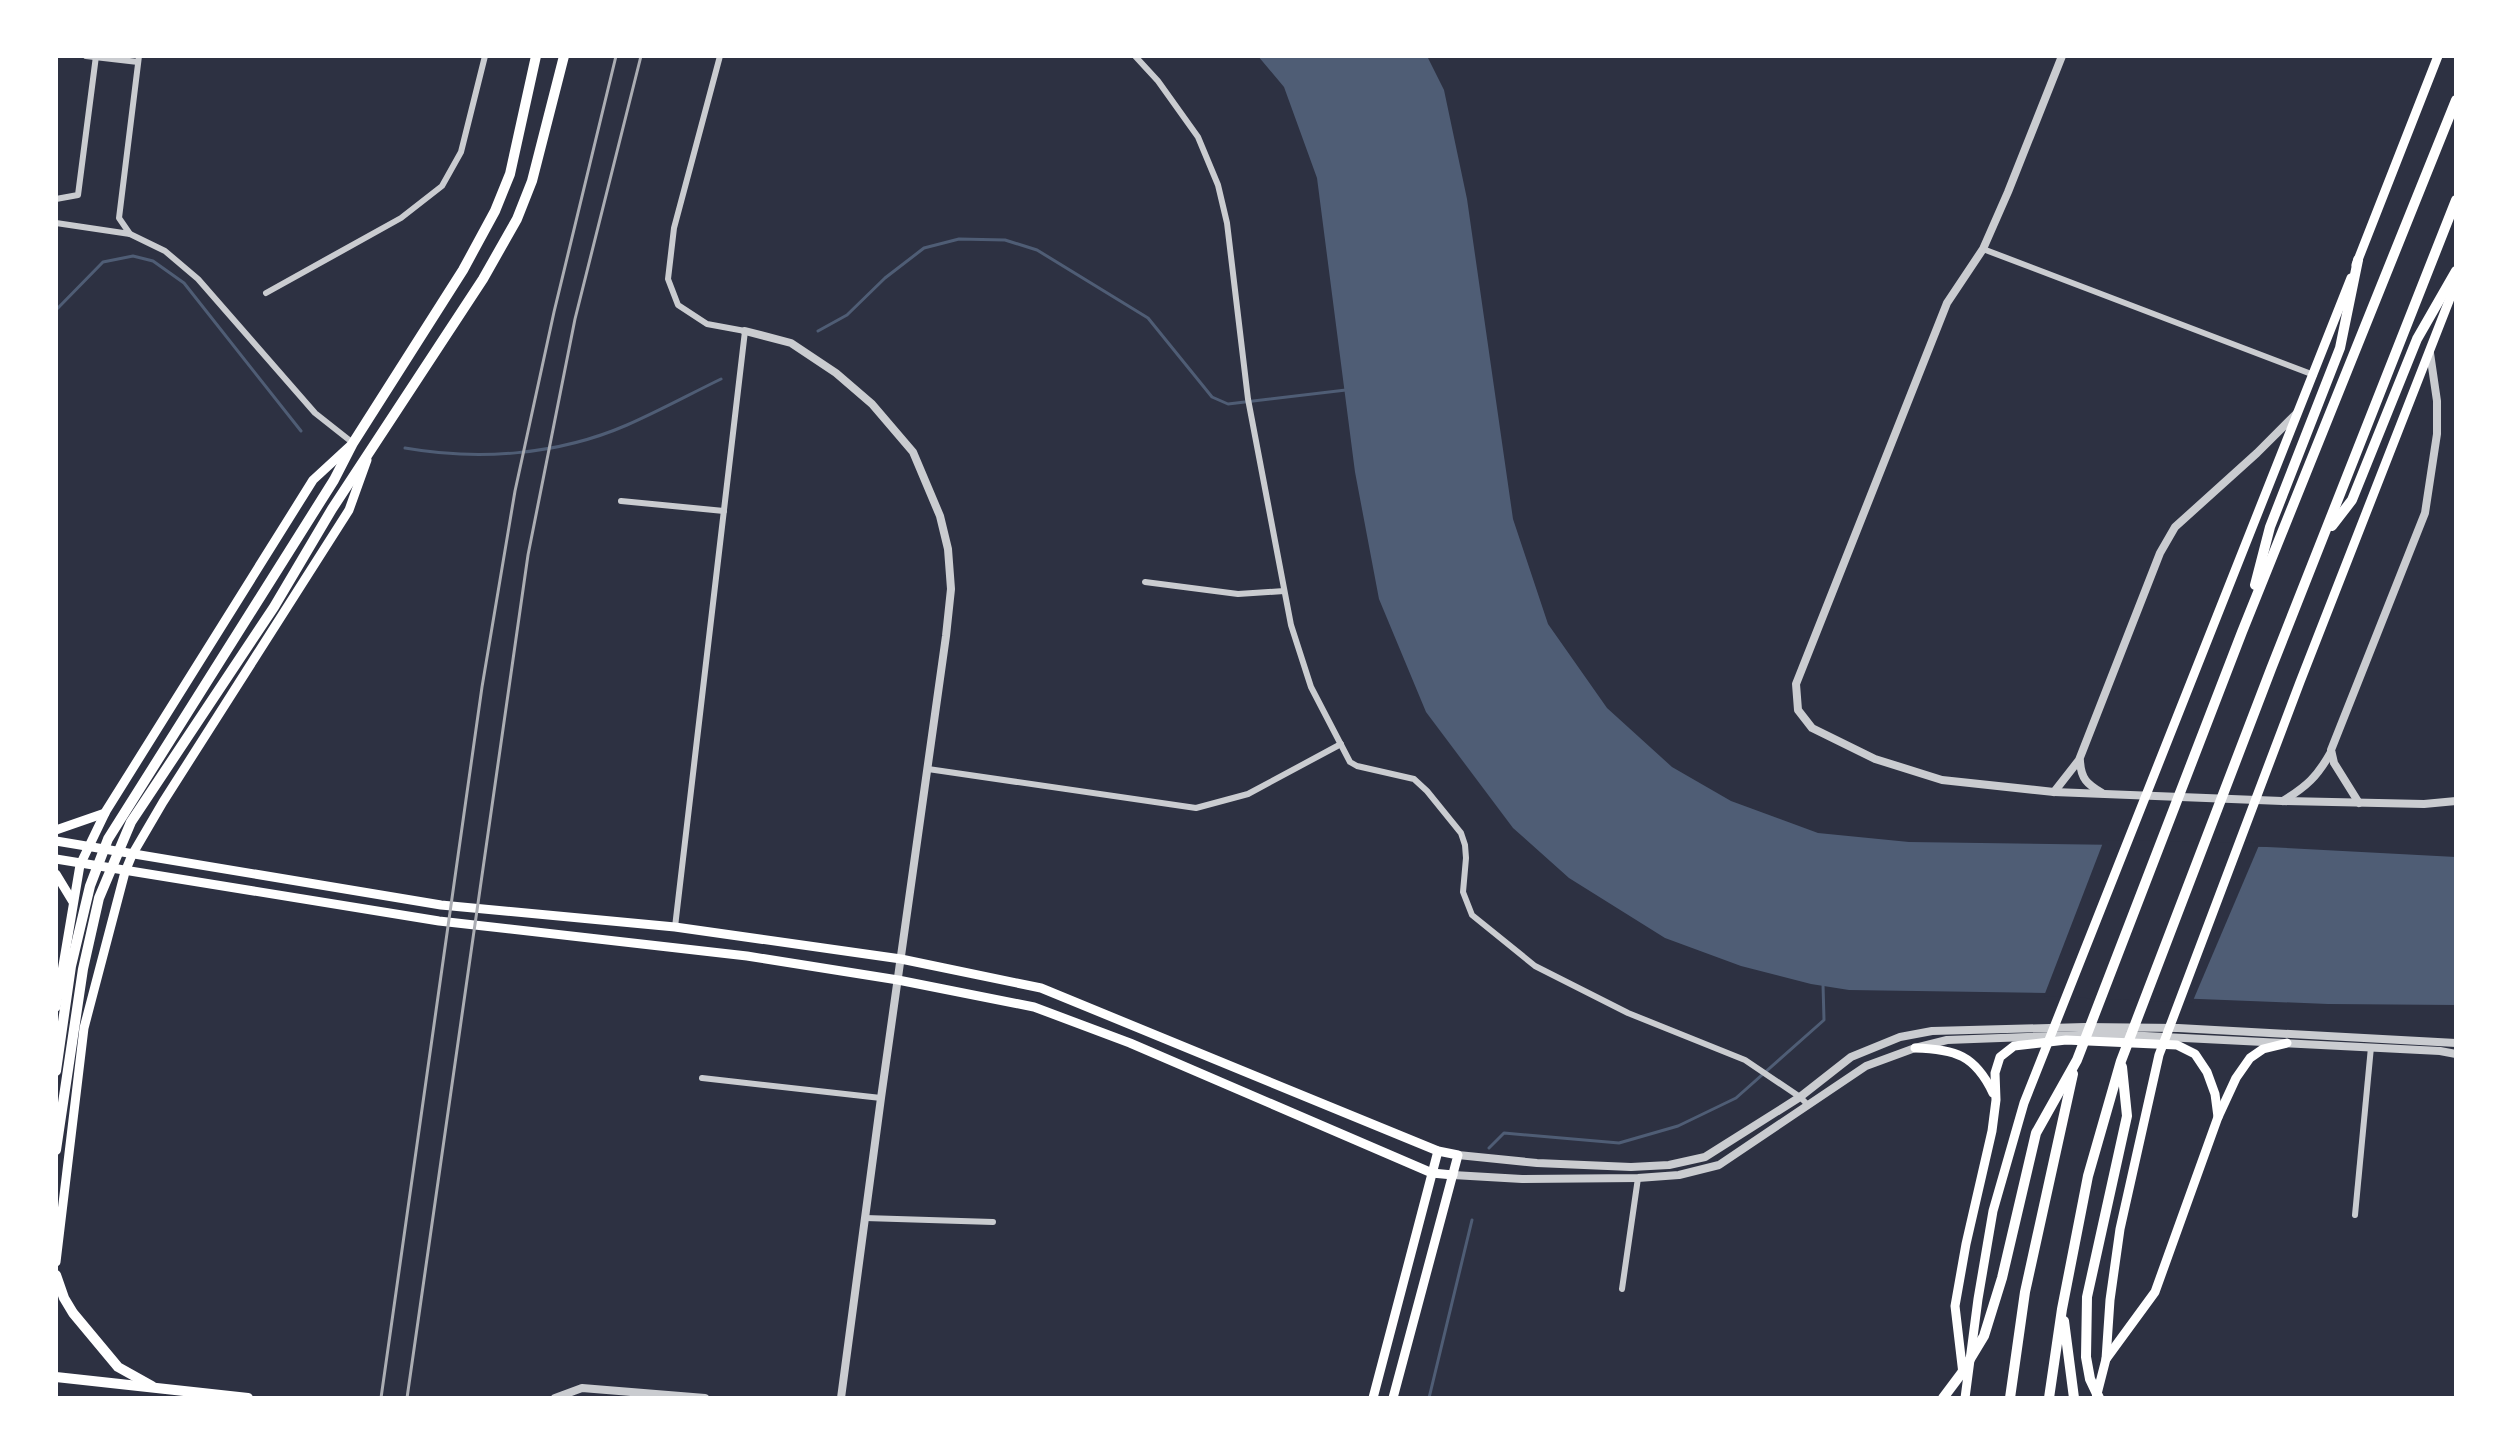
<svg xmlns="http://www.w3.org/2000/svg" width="2512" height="1454" font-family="Merriweather,serif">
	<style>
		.water { fill: #4f5d75 }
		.pier { fill: #2d3142 }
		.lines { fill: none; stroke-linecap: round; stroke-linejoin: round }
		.stream { stroke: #4f5d75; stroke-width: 3 }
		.minor { stroke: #caccd0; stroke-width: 6 }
		.tertiary { stroke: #caccd0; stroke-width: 8 }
		.secondary { stroke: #fff; stroke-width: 9 }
		.primary { stroke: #fff; stroke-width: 10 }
		.trunk { stroke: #fff; stroke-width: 10 }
		.rail { stroke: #abadb3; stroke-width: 3 }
	</style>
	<rect width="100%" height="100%" fill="#2d3142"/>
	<polygon class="water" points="1258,56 1427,56 1444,90 1467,199 1513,519 1548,624 1607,708 1672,767 1731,801 1818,833 1909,842 2267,847 2456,857 2456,1005 2328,1004 2047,993 1849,990 1811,984 1741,966 1665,938 1569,878 1513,828 1426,712 1379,599 1355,472 1317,178 1284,87"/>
	<polygon class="pier" points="2104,840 2260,843 2192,1003 2044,996"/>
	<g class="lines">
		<g class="stream">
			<polyline points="56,310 103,262 133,256 153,261 184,283 301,431"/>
			<polyline points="818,331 847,315 885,278 924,248 959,239 1005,240 1037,250 1148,318 1212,397 1228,404 1346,390"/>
			<path d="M 405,448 C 479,461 558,455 627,425 C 659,411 690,394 721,379"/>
			<polyline points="1489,1148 1504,1133 1619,1143 1678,1126 1736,1098 1824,1020 1823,984"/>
			<polyline points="1429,1398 1472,1220"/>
		</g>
		<g class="minor">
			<polyline points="86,56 138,62"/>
			<polyline points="139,56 119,218 130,234 165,251 198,279 315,413 353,443"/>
			<polyline points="1135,56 1158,81 1198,137 1218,185 1227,223 1248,399 1291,625 1311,687 1350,762 1357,766 1414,779 1427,791 1461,833 1465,845 1466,858 1463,892 1472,915 1535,966 1628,1013 1745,1060 1800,1097 1808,1105"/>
			<polyline points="56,199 78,195 96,56"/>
			<polyline points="56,223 130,234"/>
			<polyline points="1983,249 2314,375"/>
			<polyline points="266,293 401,218 442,186 461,152 485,56"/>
			<polyline points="621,501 724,511"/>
			<polyline points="1145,582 1238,594 1284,591"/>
			<polyline points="928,769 1196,808 1248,794 1341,744"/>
			<polyline points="675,927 745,331 707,324 678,305 668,279 674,228 720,56"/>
			<polyline points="702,1078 881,1098"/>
			<polyline points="2355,1215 2371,1047"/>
			<polyline points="865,1218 993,1222"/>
			<polyline points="1622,1289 1638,1178"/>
		</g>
		<g class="tertiary">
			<polyline points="2062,56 2008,192 1983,249 1947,303 1796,684 1798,710 1812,728 1875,759 1942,780 2054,792 2282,801 2424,804 2456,801"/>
			<polyline points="745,331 791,343 836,373 872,404 913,452 940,516 948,549 951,589 946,636 881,1098 841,1398"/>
			<path d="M 2080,761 C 2081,779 2087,784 2102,793"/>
			<polyline points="2054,792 2079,760 2160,553 2175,527 2257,453 2297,413"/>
			<path d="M 2283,801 C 2307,786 2317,777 2331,752"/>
			<polyline points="2359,803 2334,763 2331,750 2425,513 2437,434 2437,401 2430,353"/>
			<polyline points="1458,1155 1537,1163 1631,1167 1669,1165 1705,1157 1800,1097 1851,1057 1900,1037 1932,1031 2085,1027 2178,1028 2456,1043"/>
			<polyline points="1453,1175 1522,1179 1638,1178 1679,1175 1719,1165 1866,1066 1915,1048 1947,1040 2105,1034 2440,1051 2456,1054"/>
			<polyline points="555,1398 582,1388 705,1398"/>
		</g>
		<g class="secondary">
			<polyline points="2356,265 2438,56"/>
			<polyline points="56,830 105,813"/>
			<polyline points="56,841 441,905 675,927 901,959 1041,988 1438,1151 1458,1155 1393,1398"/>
			<polyline points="56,859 439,921 747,956 898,980 1034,1007 1130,1043 1432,1173 1453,1175"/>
			<polyline points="56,874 73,902"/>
			<polyline points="56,1007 80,865 106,811 313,480 351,445"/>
			<path d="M 1915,1048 C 1955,1049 1975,1055 1993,1093"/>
			<polyline points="56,1262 84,1028 125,872 132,855 163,802 349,510 367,460"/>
			<polyline points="2106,1359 2155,1292 2218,1117 2236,1078 2250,1058 2263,1049 2287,1043"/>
			<polyline points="1963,1374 1955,1306 1966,1244 1992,1131 1996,1100 1995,1073 2000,1057 2014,1046 2066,1040 2177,1045 2195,1054 2207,1072 2215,1094 2218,1117"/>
			<polyline points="1373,1398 1438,1151"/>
			<polyline points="1965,1398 1978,1299 1993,1211 2024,1103 2351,278"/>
			<polyline points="2096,1398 2106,1359 2110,1300 2120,1229 2159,1055 2300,682 2456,283"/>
		</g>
		<g class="primary">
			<polyline points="56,1071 71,966 90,886 108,839 334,480 353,443 463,270 495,211 510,174 536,56"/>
			<polyline points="56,1150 83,969 99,898 131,822 274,607 332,509 483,279 517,219 532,181 564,56"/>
			<polyline points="56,1275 64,1298 73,1313 118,1367 152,1386"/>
			<polyline points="56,1377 248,1398"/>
		</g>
		<g class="trunk">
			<polyline points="2332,526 2352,500 2417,339 2456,271"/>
			<polyline points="2255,585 2270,527 2340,348 2358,260"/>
			<polyline points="2064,1321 2074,1398"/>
			<polyline points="1943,1398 1961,1374 1984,1336 2002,1278 2036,1133 2077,1060 2242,632 2456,100"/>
			<polyline points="2010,1398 2025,1292 2073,1074"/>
			<polyline points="2049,1398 2062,1309 2088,1176 2121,1061 2271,669 2456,200"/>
			<polyline points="2099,1398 2090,1379 2086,1357 2087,1297 2127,1116 2122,1067"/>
		</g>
		<g class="rail">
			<polyline points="381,1398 482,687 515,491 554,312 616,56"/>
			<polyline points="407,1398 528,555 575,319 641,56"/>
		</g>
	</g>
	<rect width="2512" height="1454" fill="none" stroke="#ffffff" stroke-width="116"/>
</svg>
